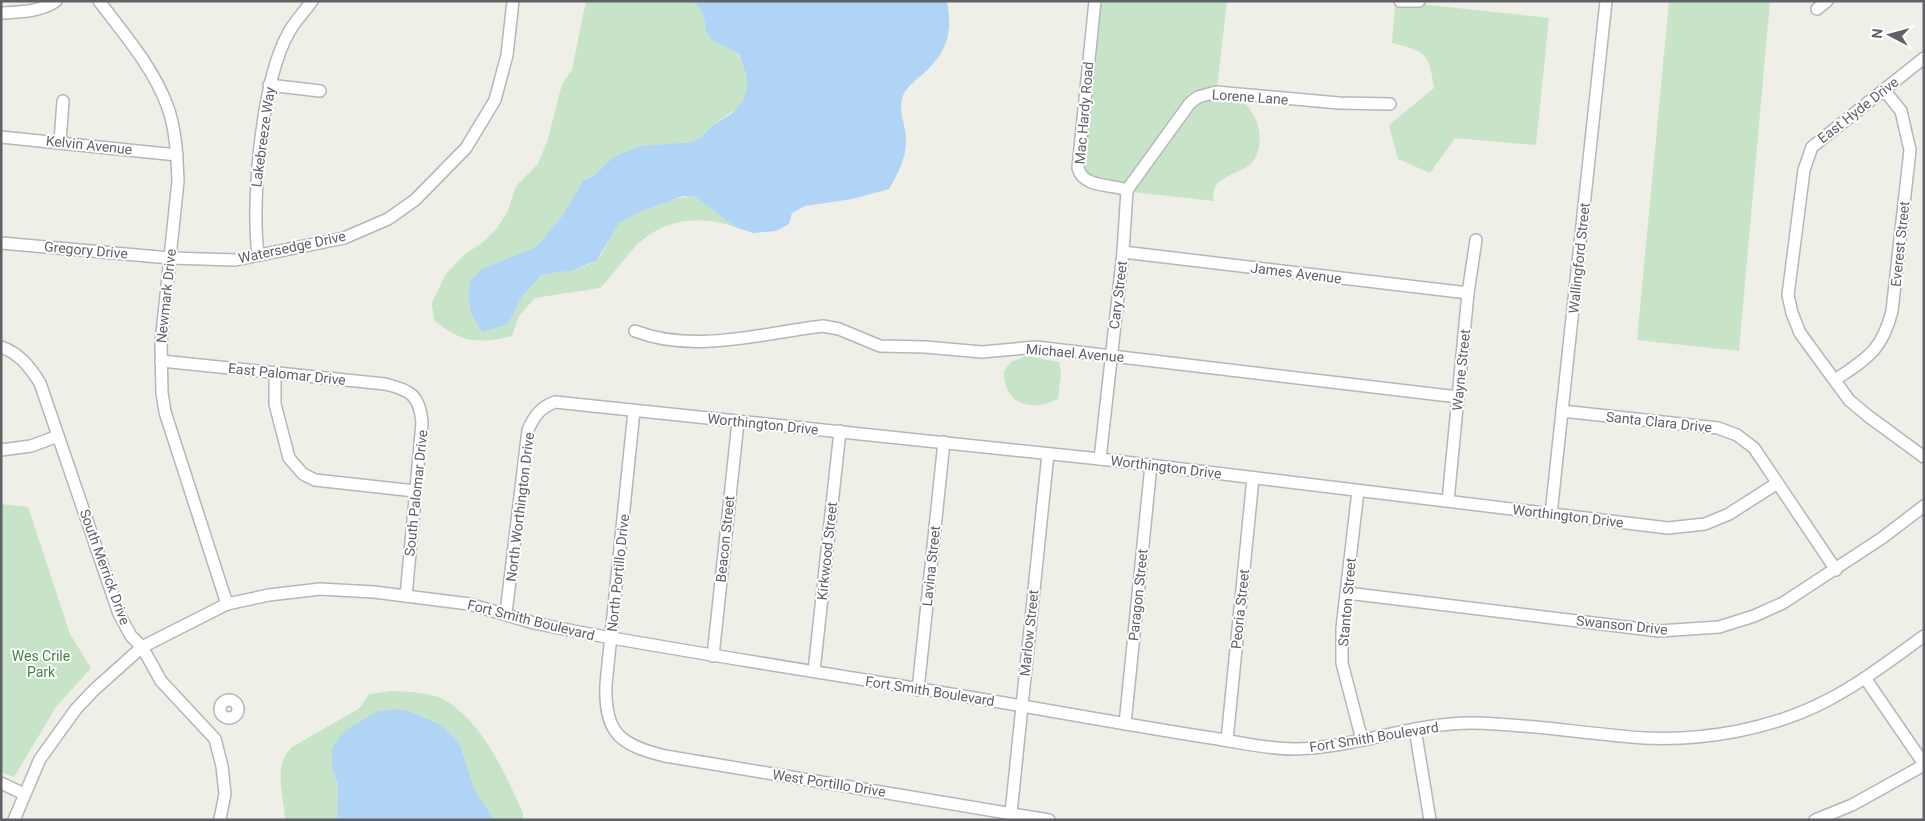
<svg xmlns="http://www.w3.org/2000/svg" width="1925" height="821" font-family="Roboto,sans-serif">
	<style>
		.green { fill: #c7e4c8 }
		.water { fill: #b0d4f6 }
		.lines { fill: none; stroke-linecap: round; stroke-linejoin: round }
		.minor-casing { stroke: #b4b6ba; stroke-width: 14 }
		.minor { stroke: #fff; stroke-width: 11 }
		.labels { text-anchor: middle; stroke-width: 4; stroke-linejoin: round; paint-order: stroke }
		.street-label { font-size: 14px; fill: #5f6166; stroke: #fff }
		.park-label { font-size: 14px; fill: #408347; stroke: #fff }
	</style>
	<rect width="100%" height="100%" fill="#efeee7"/>
	<g class="green">
		<path d="M 586,1 L 693,1 L 703,14 L 706,31 L 738,54 L 746,75 L 747,87 L 743,101 L 737,108 L 712,126 L 700,138 L 692,142 L 639,146 L 612,158 L 595,175 L 583,181 L 562,216 L 536,247 L 482,269 L 508,324 C 516,302 530,277 554,272 C 568,269 581,270 594,262 C 606,254 608,234 618,224 C 628,214 683,193 696,197 C 706,200 725,219 735,227 C 701,214 661,219 635,247 C 623,260 613,275 600,288 L 535,298 L 519,316 L 512,336 C 478,344 461,343 434,320 L 432,303 L 445,275 L 465,254 L 482,243 L 497,228 L 507,213 L 516,186 L 538,164 L 548,139 L 562,84 L 572,70 Z"/>
		<polygon points="1100,1 1227,1 1217,88 1204,91 1126,185 1092,179 1082,168"/>
		<polygon points="1669,1 1770,1 1739,351 1637,340"/>
		<path d="M 1421,4 L 1549,18 L 1536,145 L 1455,138 L 1430,173 L 1398,159 L 1389,125 L 1434,88 C 1429,52 1426,52 1392,43 L 1395,5 Z"/>
		<path d="M 1217,96 C 1222,97 1231,96 1236,98 C 1258,107 1267,143 1253,161 C 1243,175 1208,175 1214,201 L 1132,192 L 1193,106 L 1201,100 Z"/>
		<path d="M 1026,356 L 1059,362 L 1061,373 L 1058,399 C 1031,413 1003,404 1004,371 L 1011,362 Z"/>
		<polygon points="1,504 28,507 70,634 91,668 56,707 14,777 1,772"/>
		<path d="M 392,691 C 410,692 433,692 448,702 C 486,728 505,774 523,813 L 523,820 L 495,820 L 475,791 L 459,742 L 424,717 L 398,709 L 332,768 L 338,785 L 337,820 L 285,820 C 284,795 272,766 292,747 L 360,708 L 369,694 Z"/>
	</g>
	<g class="water">
		<path d="M 693,1 L 947,1 C 953,33 947,52 923,74 C 917,79 908,86 904,93 C 896,111 907,125 906,142 C 906,159 897,175 889,189 L 852,199 L 805,206 L 792,213 L 789,224 L 776,231 L 753,233 L 735,227 L 696,197 L 683,196 L 637,213 L 619,223 L 596,261 L 571,271 L 555,272 L 541,276 L 522,296 L 508,324 L 483,332 C 468,313 468,305 470,281 L 482,269 L 536,247 L 562,216 L 583,181 L 595,175 L 612,158 L 639,146 L 692,142 L 700,138 L 712,126 L 731,114 L 743,101 L 747,87 L 746,75 L 739,54 L 711,39 L 706,31 L 703,14 Z"/>
		<polygon points="398,709 411,712 441,725 459,742 475,791 495,820 337,820 338,785 332,768 332,749 338,739 349,728 378,711"/>
	</g>
	<g class="lines">
		<g class="minor-casing">
			<g id="minor">
				<path d="M 99,1 C 124,34 152,66 167,105 C 176,129 177,156 178,181 L 161,343 L 162,393 L 165,412 L 227,604"/>
				<path d="M 1095,1 L 1078,168 C 1083,188 1112,184 1127,190"/>
				<polyline points="1400,1 1419,1"/>
				<polyline points="1817,9 1827,1"/>
				<path d="M 1,13 C 20,12 40,12 56,1"/>
				<polyline points="1924,58 1812,147 1804,170 1788,295 1792,313 1800,333 1849,400 1868,416 1924,457"/>
				<polyline points="269,85 320,91"/>
				<polyline points="1,137 177,155"/>
				<polyline points="60,142 63,101"/>
				<polyline points="1127,190 1190,103 1198,97 1216,92 1339,103 1390,104"/>
				<polyline points="1,243 170,258 235,260 344,238 388,219 415,200 466,148 495,100 507,55 513,1"/>
				<polyline points="1123,252 1468,293"/>
				<path d="M 258,254 C 251,199 262,79 289,32 C 295,21 305,11 312,1"/>
				<path d="M 635,331 C 693,354 764,333 823,326 L 839,329 L 880,346 L 925,347 L 982,352 L 1036,347 L 1458,397"/>
				<path d="M 1,347 C 19,353 30,367 40,383 L 119,614 L 131,636 L 142,647 L 161,681 L 215,739 L 222,766 L 225,794 L 220,819"/>
				<path d="M 161,361 L 385,384 C 411,390 420,396 422,423 L 406,596"/>
				<polyline points="275,373 275,404 289,458 303,474 315,480 415,491"/>
				<path d="M 1835,380 C 1867,358 1882,351 1892,311 L 1910,150 L 1901,111 L 1884,90"/>
				<path d="M 634,411 L 606,684 C 604,733 620,745 665,756 L 1049,820"/>
				<polyline points="1562,411 1718,428 1737,435 1754,448 1836,570"/>
				<polyline points="1,450 31,446 58,436"/>
				<polyline points="1100,459 1123,252 1127,190"/>
				<polyline points="1358,491 1342,628 1342,663 1362,740"/>
				<polyline points="1448,501 1468,293 1476,240"/>
				<polyline points="1551,514 1606,1"/>
				<polyline points="1347,593 1659,631 1719,627 1754,616 1783,603 1882,538 1924,506"/>
				<path d="M 506,613 L 528,430 C 534,416 541,407 555,402 L 1100,459 L 1668,528 L 1705,524 L 1729,514 L 1776,484"/>
				<polyline points="713,656 738,422"/>
				<polyline points="814,671 840,431"/>
				<polyline points="1865,678 1924,764"/>
				<polyline points="918,690 944,442"/>
				<circle cx="229" cy="709" r="9"/>
				<polyline points="1125,724 1151,465"/>
				<polyline points="1415,729 1430,820"/>
				<polyline points="1227,740 1253,478"/>
				<polyline points="1,783 24,794"/>
				<polyline points="1011,813 1048,454"/>
				<path d="M 14,820 L 40,759 L 76,709 L 94,690 L 142,647 L 227,604 L 269,595 L 320,589 L 374,592 L 469,604 L 534,623 L 584,633 C 734,660 884,682 1034,708 C 1091,718 1148,728 1205,737 C 1234,741 1264,749 1294,749 C 1355,748 1412,723 1472,723 C 1530,724 1587,734 1644,738 C 1705,741 1772,729 1826,701 C 1861,683 1892,659 1924,636"/>
				<polyline points="1815,820 1852,805 1924,765"/>
			</g>
		</g>
		<use href="#minor" class="minor"/>
	</g>
	<g class="labels">
		<g class="street-label">
			<text transform="translate(1250 97) rotate(4)" y="5">Lorene Lane</text>
			<text transform="translate(1858 110) rotate(-38)" y="5">East Hyde Drive</text>
			<text transform="translate(1084 113) rotate(-85)" y="5">Mac Hardy Road</text>
			<text transform="translate(263 137) rotate(-82)" y="5">Lakebreeze Way</text>
			<text transform="translate(89 145) rotate(6)" y="5">Kelvin Avenue</text>
			<text transform="translate(1900 244) rotate(-84)" y="5">Everest Street</text>
			<text transform="translate(292 247) rotate(-12)" y="5">Watersedge Drive</text>
			<text transform="translate(86 250) rotate(5)" y="5">Gregory Drive</text>
			<text transform="translate(1579 258) rotate(-84)" y="5">Wallingford Street</text>
			<text transform="translate(1296 273) rotate(7)" y="5">James Avenue</text>
			<text transform="translate(1118 295) rotate(-83)" y="5">Cary Street</text>
			<text transform="translate(166 296) rotate(-84)" y="5">Newmark Drive</text>
			<text transform="translate(1075 353) rotate(5)" y="5">Michael Avenue</text>
			<text transform="translate(1461 370) rotate(-84)" y="5">Wayne Street</text>
			<text transform="translate(287 374) rotate(6)" y="5">East Palomar Drive</text>
			<text transform="translate(1659 422) rotate(6)" y="5">Santa Clara Drive</text>
			<text transform="translate(763 424) rotate(6)" y="5">Worthington Drive</text>
			<text transform="translate(1166 467) rotate(7)" y="5">Worthington Drive</text>
			<text transform="translate(416 493) rotate(-84)" y="5">South Palomar Drive</text>
			<text transform="translate(520 507) rotate(-83)" y="5">North Worthington Drive</text>
			<text transform="translate(1568 516) rotate(7)" y="5">Worthington Drive</text>
			<text transform="translate(725 539) rotate(-84)" y="5">Beacon Street</text>
			<text transform="translate(827 551) rotate(-84)" y="5">Kirkwood Street</text>
			<text transform="translate(931 566) rotate(-84)" y="5">Lavina Street</text>
			<text transform="translate(105 567) rotate(70)" y="5">South Merrick Drive</text>
			<text transform="translate(618 573) rotate(-84)" y="5">North Portillo Drive</text>
			<text transform="translate(1138 595) rotate(-84)" y="5">Paragon Street</text>
			<text transform="translate(1347 602) rotate(-85)" y="5">Stanton Street</text>
			<text transform="translate(1240 609) rotate(-84)" y="5">Peoria Street</text>
			<text transform="translate(531 620) rotate(14)" y="5">Fort Smith Boulevard</text>
			<text transform="translate(1622 625) rotate(6)" y="5">Swanson Drive</text>
			<text transform="translate(1029 633) rotate(-84)" y="5">Marlow Street</text>
			<text transform="translate(930 691) rotate(9)" y="5">Fort Smith Boulevard</text>
			<text transform="translate(1374 737) rotate(-9)" y="5">Fort Smith Boulevard</text>
			<text transform="translate(829 783) rotate(9)" y="5">West Portillo Drive</text>
		</g>
		<g class="park-label">
			<text x="41" y="661">Wes Crile<tspan x="41" dy="16">Park</tspan></text>
		</g>
	</g>
	<rect width="1925" height="821" fill="none" stroke="#5f6166" stroke-width="5"/>
	<g transform="translate(1890 35) rotate(276)" stroke="#ffffff" stroke-width="4" paint-order="stroke">
	<path d="M0-4L9 19L0 12L-9 19Z" fill="#5f6166"/>
	<text y="-8" font-size="14" font-weight="bold" text-anchor="middle" fill="#5f6166">N</text>
	</g>
</svg>
